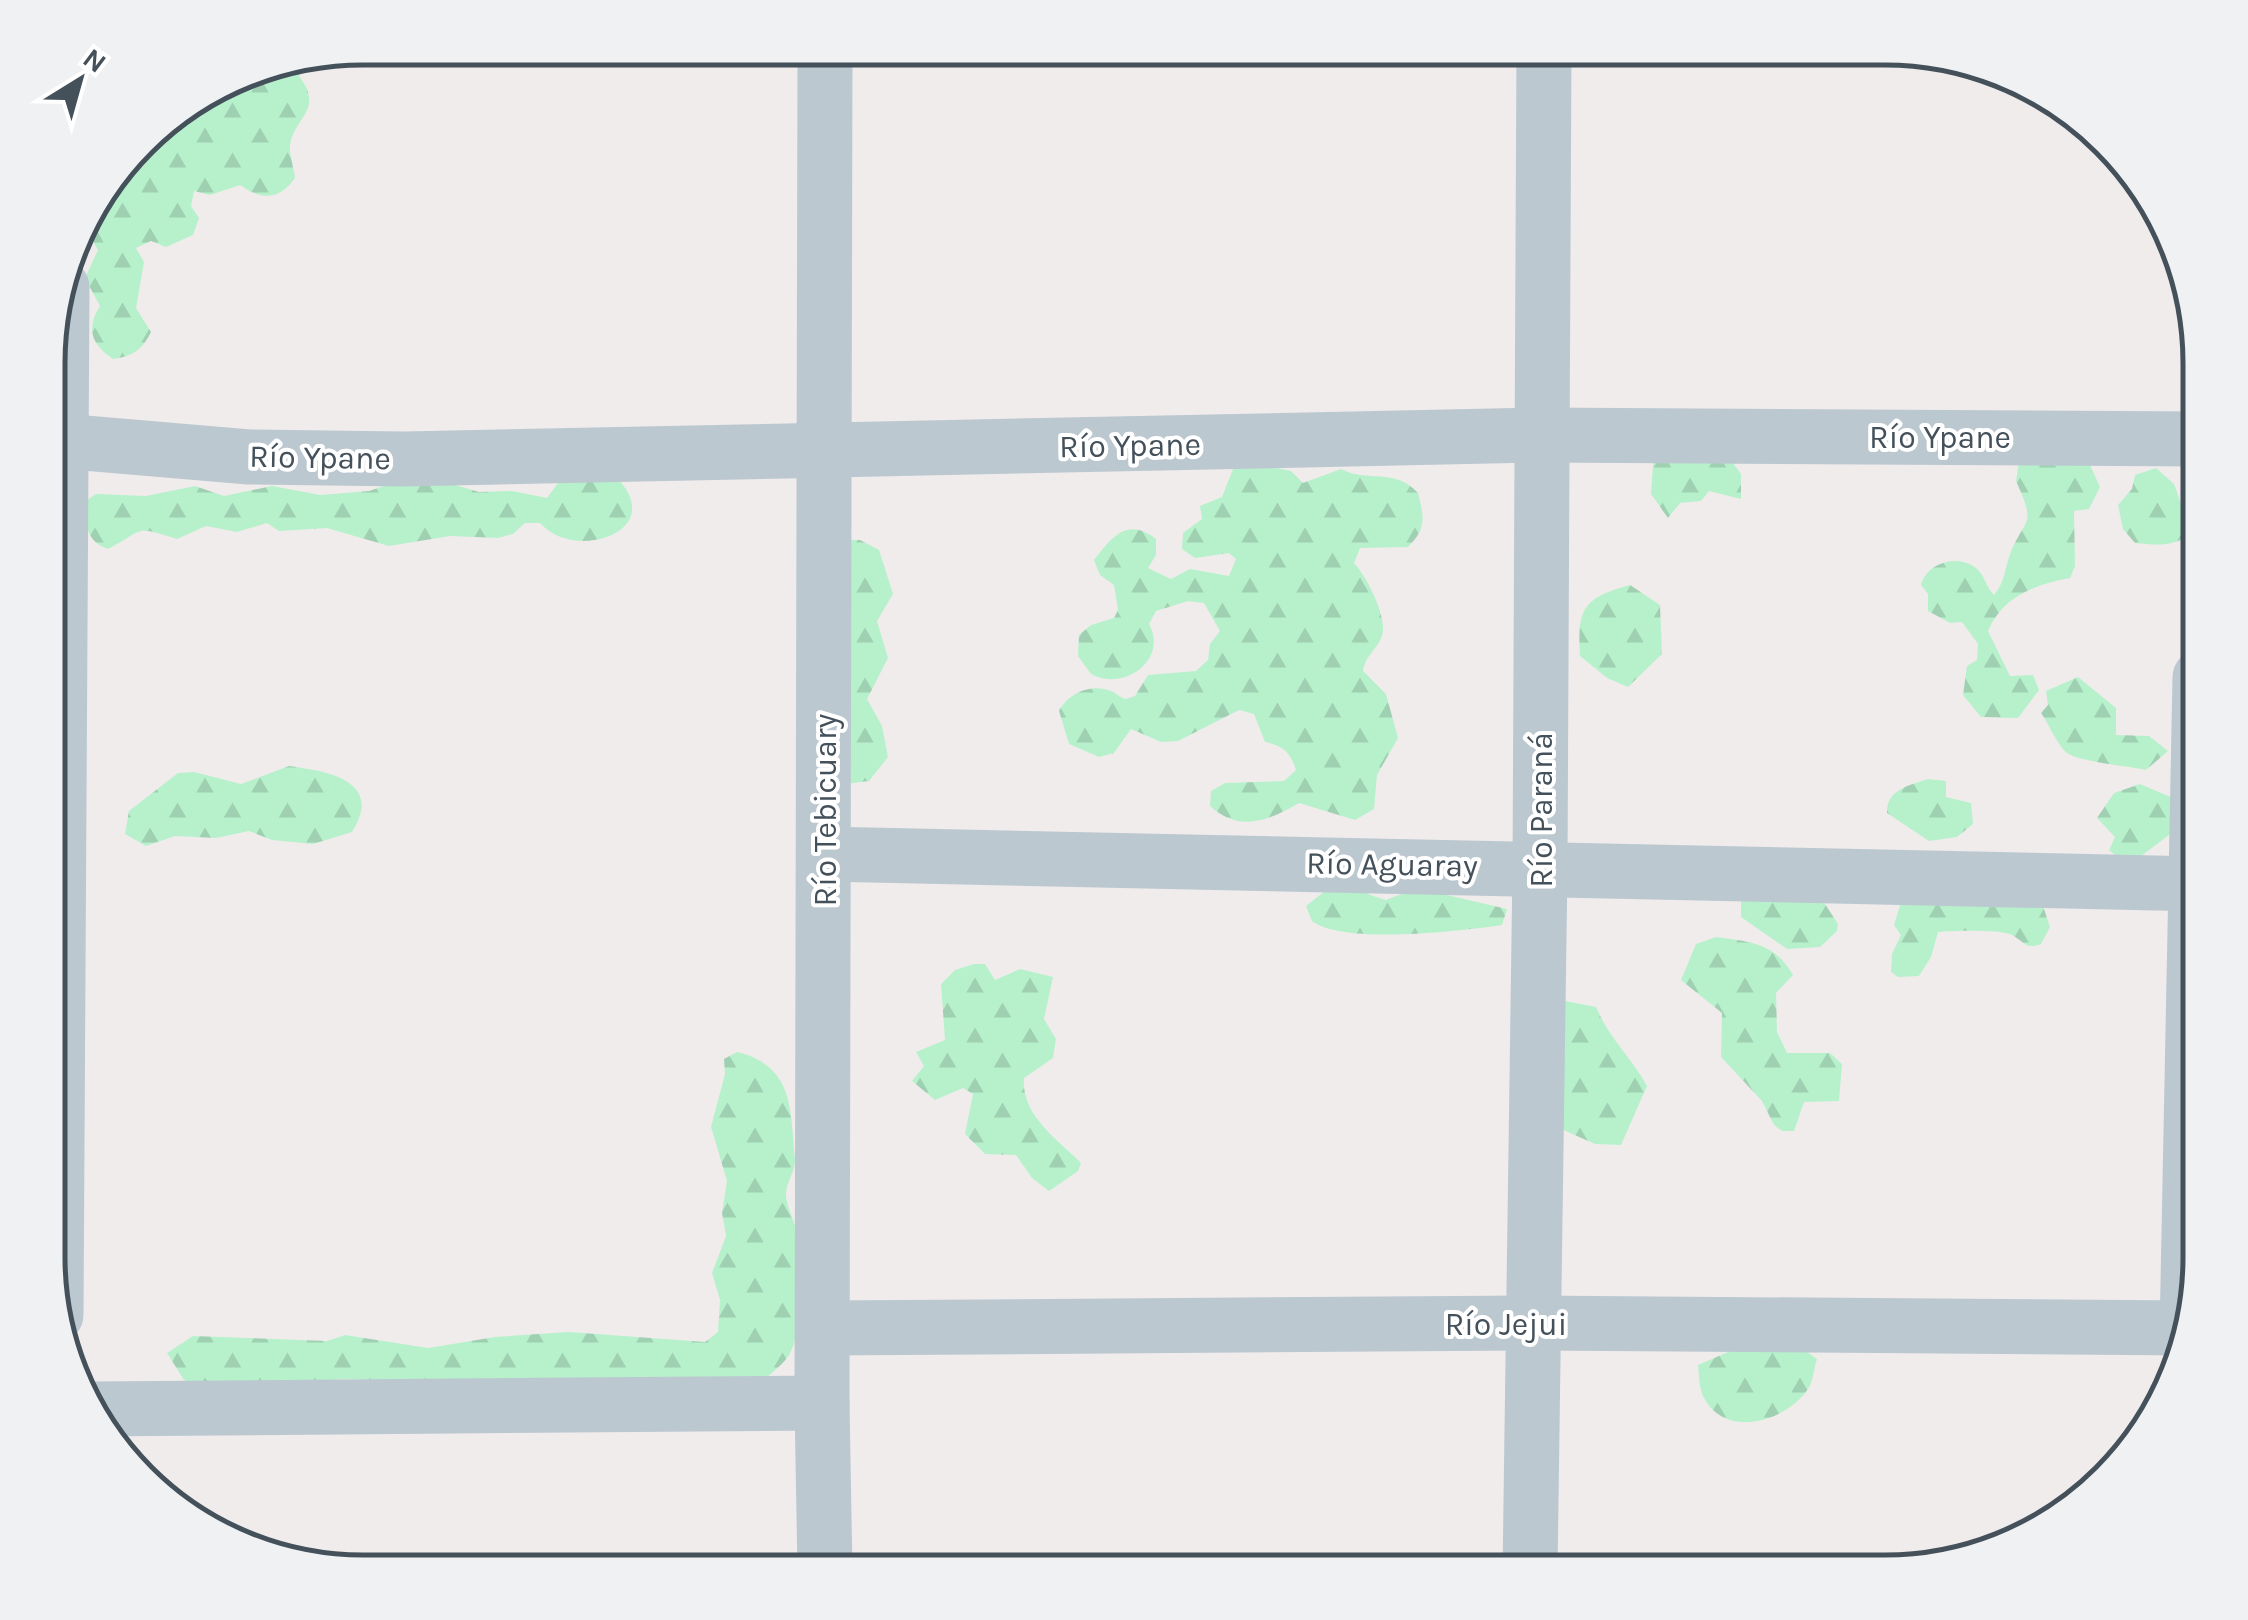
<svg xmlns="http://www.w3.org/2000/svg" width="2248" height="1620" font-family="Karla,sans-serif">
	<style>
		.forest { fill: url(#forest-firs) }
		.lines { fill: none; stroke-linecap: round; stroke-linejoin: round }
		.minor { stroke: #bcc8d0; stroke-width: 55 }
		.labels { text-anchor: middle; stroke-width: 8; stroke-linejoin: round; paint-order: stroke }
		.street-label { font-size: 32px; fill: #44515b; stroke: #fff }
		.rim { fill: none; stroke: #44515b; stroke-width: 5 }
	</style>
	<defs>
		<pattern id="forest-firs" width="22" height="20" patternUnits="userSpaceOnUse" patternTransform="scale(2.5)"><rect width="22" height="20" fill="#b7f1cb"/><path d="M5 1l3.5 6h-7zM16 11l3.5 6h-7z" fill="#9fd0b1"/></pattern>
	</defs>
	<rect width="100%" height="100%" fill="#f0ecec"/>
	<g class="forest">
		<path d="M 304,57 L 299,76 C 325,110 294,117 290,145 C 289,155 294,168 295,178 C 279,201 261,200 240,185 L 210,195 L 194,191 L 191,206 L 199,218 L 193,235 L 166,247 L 151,241 L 136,248 L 144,262 L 136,308 L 151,332 C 142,350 133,356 113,359 C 91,344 86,329 100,306 L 85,278 L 98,250 L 83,224 C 107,154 193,95 258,66 C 271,60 289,60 304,57 Z"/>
		<polygon points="1654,451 1733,463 1741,474 1741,499 1709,491 1701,501 1680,503 1668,518 1651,494"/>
		<path d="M 2086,456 L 2100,487 L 2089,509 L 2074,511 L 2075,566 L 2070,578 C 2034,585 2003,596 1988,631 L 2010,676 L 2033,675 L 2039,690 L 2018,718 L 1981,717 L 1963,695 L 1967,666 L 1977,660 L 1978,644 L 1962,622 L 1950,623 L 1928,611 L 1928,594 L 1921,585 C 1926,564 1957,553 1976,568 C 1985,575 1986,588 1994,595 C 2005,581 2004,573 2009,557 C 2024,516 2038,529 2016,481 L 2019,462 Z"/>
		<path d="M 1272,467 L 1291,471 L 1303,483 L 1341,469 C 1368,483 1394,467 1418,493 C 1424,517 1427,528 1408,547 L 1360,548 L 1354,563 C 1367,577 1388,618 1382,636 C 1377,650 1366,654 1363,671 L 1386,694 L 1398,738 L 1377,775 L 1374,809 L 1355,820 L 1299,803 C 1268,821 1240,833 1210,806 L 1211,791 L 1225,783 L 1284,781 L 1296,770 C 1290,752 1284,746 1265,742 L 1254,714 L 1239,710 L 1178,741 L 1161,742 L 1131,729 L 1114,753 L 1099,757 L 1069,744 L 1059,711 C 1068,694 1090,683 1111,691 C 1117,693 1120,698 1126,699 L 1135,696 L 1148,675 L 1196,671 L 1208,660 L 1210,644 L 1220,631 L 1204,603 L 1188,601 L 1156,611 L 1149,624 C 1169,661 1122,692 1091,674 L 1078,656 L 1079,635 L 1091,625 L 1114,618 L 1118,610 L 1114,585 L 1100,575 L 1094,560 C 1113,536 1127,517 1156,539 L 1156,555 L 1148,568 L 1171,579 L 1190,569 L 1229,576 L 1236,559 L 1229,553 L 1195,558 L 1182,549 L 1183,533 L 1202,519 L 1200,506 L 1222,497 L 1233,469 Z"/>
		<path d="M 2156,468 L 2174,484 L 2191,532 C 2175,548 2156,545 2135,543 L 2123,529 L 2118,505 L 2132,489 L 2135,475 Z"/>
		<path d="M 616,477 C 670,531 575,563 540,523 L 525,523 L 513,534 L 498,538 L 450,536 L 389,546 L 327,528 L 279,531 L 267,523 L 237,532 L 206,526 L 177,539 C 133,525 146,529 108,549 C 85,541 86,523 84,502 L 96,494 L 146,496 L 195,486 L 224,496 L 272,486 L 320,495 L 369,491 L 399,481 L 432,478 L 479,492 L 512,491 L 547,498 L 558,483 Z"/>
		<polygon points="847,540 860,540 879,550 893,594 877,621 888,658 867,699 882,726 888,757 869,781 845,784"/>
		<path d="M 1630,585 L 1660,605 L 1662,654 L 1628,687 L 1607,678 L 1580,656 C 1577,608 1583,598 1630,585 Z"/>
		<path d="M 2078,677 L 2116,708 L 2116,735 L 2149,736 L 2168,751 L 2146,770 C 2128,766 2080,762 2067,753 C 2057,745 2049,724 2041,713 L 2048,705 L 2046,691 Z"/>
		<path d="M 289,766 C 326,771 385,780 352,832 L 313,844 L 272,840 L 249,831 L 216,838 L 175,836 L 146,846 L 125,834 L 129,811 L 178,773 L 194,772 L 241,784 Z"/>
		<path d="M 1928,779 L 1946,781 L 1946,797 L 1971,803 L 1973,824 L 1957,837 L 1929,841 L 1887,813 C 1886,789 1911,785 1928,779 Z"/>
		<polygon points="2140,784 2173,798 2173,832 2128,866 2109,850 2115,837 2097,818 2114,793"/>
		<path d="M 1344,876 L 1370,895 L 1386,900 L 1417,888 L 1507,909 L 1502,925 C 1461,931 1343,945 1312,921 L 1306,906 Z"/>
		<path d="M 1902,899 L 2043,906 L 2050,927 L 2041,944 C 2025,950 2025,942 2012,935 C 1999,929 1954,931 1938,932 L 1931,957 L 1919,976 L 1898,977 L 1891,972 L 1892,954 L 1901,935 L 1894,925 Z"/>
		<polygon points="1741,900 1823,901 1838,924 1837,931 1820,947 1787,949 1741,917"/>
		<path d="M 1716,937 C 1750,942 1774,942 1793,975 L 1776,993 L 1777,1032 L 1787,1053 L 1830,1053 L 1842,1064 L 1839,1101 L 1804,1102 L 1794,1131 L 1782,1131 L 1774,1125 L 1762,1101 L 1721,1057 L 1722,1013 L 1681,980 L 1696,944 Z"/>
		<path d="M 974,964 L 985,964 L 995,980 L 1020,969 L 1053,977 L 1044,1019 L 1056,1039 L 1053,1058 L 1024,1078 C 1021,1115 1057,1139 1081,1163 L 1078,1171 L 1049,1191 L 1032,1178 L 1016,1155 L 985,1154 L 965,1134 L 973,1094 L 963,1088 L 935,1100 L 912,1081 L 924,1066 L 916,1052 L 945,1040 L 941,984 L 955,970 Z"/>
		<path d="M 1565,1001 L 1596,1007 C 1609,1038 1631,1057 1647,1086 L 1621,1145 L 1595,1144 L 1559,1128 Z"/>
		<path d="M 737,1052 C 795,1066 790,1111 795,1159 C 796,1171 785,1184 786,1196 C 787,1206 792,1216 795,1226 C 801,1255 805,1329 789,1355 C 784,1363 774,1371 767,1377 L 502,1383 L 344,1379 L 217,1391 L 184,1380 L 167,1353 L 193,1336 L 327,1341 L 345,1335 L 428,1348 L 495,1337 L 569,1332 L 705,1342 L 718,1332 L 720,1300 L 712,1273 L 726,1236 L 722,1213 L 727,1181 L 711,1127 L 725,1074 L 724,1059 Z"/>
		<path d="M 1756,1340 L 1790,1340 L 1817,1359 C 1814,1368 1813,1382 1808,1389 C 1786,1422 1724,1440 1703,1396 C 1699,1388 1699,1374 1698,1365 Z"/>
	</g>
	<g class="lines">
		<g class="minor">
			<polyline points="825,48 822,1403 825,1572"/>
			<polyline points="61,441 249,457 404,459 1542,435 2200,439"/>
			<polyline points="825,854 2200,884"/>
			<polyline points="56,1315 62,287"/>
			<polyline points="825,1328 1535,1323 2188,1328"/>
			<polyline points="2187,1334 2200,677"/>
			<polyline points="88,1409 822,1403"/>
			<polyline points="1530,1572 1540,867 1544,48"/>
		</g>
	</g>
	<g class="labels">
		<g class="street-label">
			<text x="1940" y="448">Río Ypane</text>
			<text transform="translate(1130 445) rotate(-1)" y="11">Río Ypane</text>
			<text transform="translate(320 457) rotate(1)" y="11">Río Ypane</text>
			<text transform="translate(825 810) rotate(-90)" y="11">Río Tebicuary</text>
			<text transform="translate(1541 810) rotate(-90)" y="11">Río Paraná</text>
			<text transform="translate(1392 864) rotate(1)" y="11">Río Aguaray</text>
			<text x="1506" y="1335">Río Jejui</text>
		</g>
	</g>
	<path d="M0 0H2248V1620H0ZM363 65H1885A298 298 0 0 1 2183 363V1257A298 298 0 0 1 1885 1555H363A298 298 0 0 1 65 1257V363A298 298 0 0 1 363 65Z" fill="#f0f1f2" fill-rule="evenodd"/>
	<path class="rim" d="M363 65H1885A298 298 0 0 1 2183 363V1257A298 298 0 0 1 1885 1555H363A298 298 0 0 1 65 1257V363A298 298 0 0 1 363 65Z"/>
	<g transform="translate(80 80) rotate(37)" stroke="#ffffff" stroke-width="8" paint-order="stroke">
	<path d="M0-8L18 38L0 25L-18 38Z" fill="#44515b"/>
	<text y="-15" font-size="28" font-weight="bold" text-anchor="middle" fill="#44515b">N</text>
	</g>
</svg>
